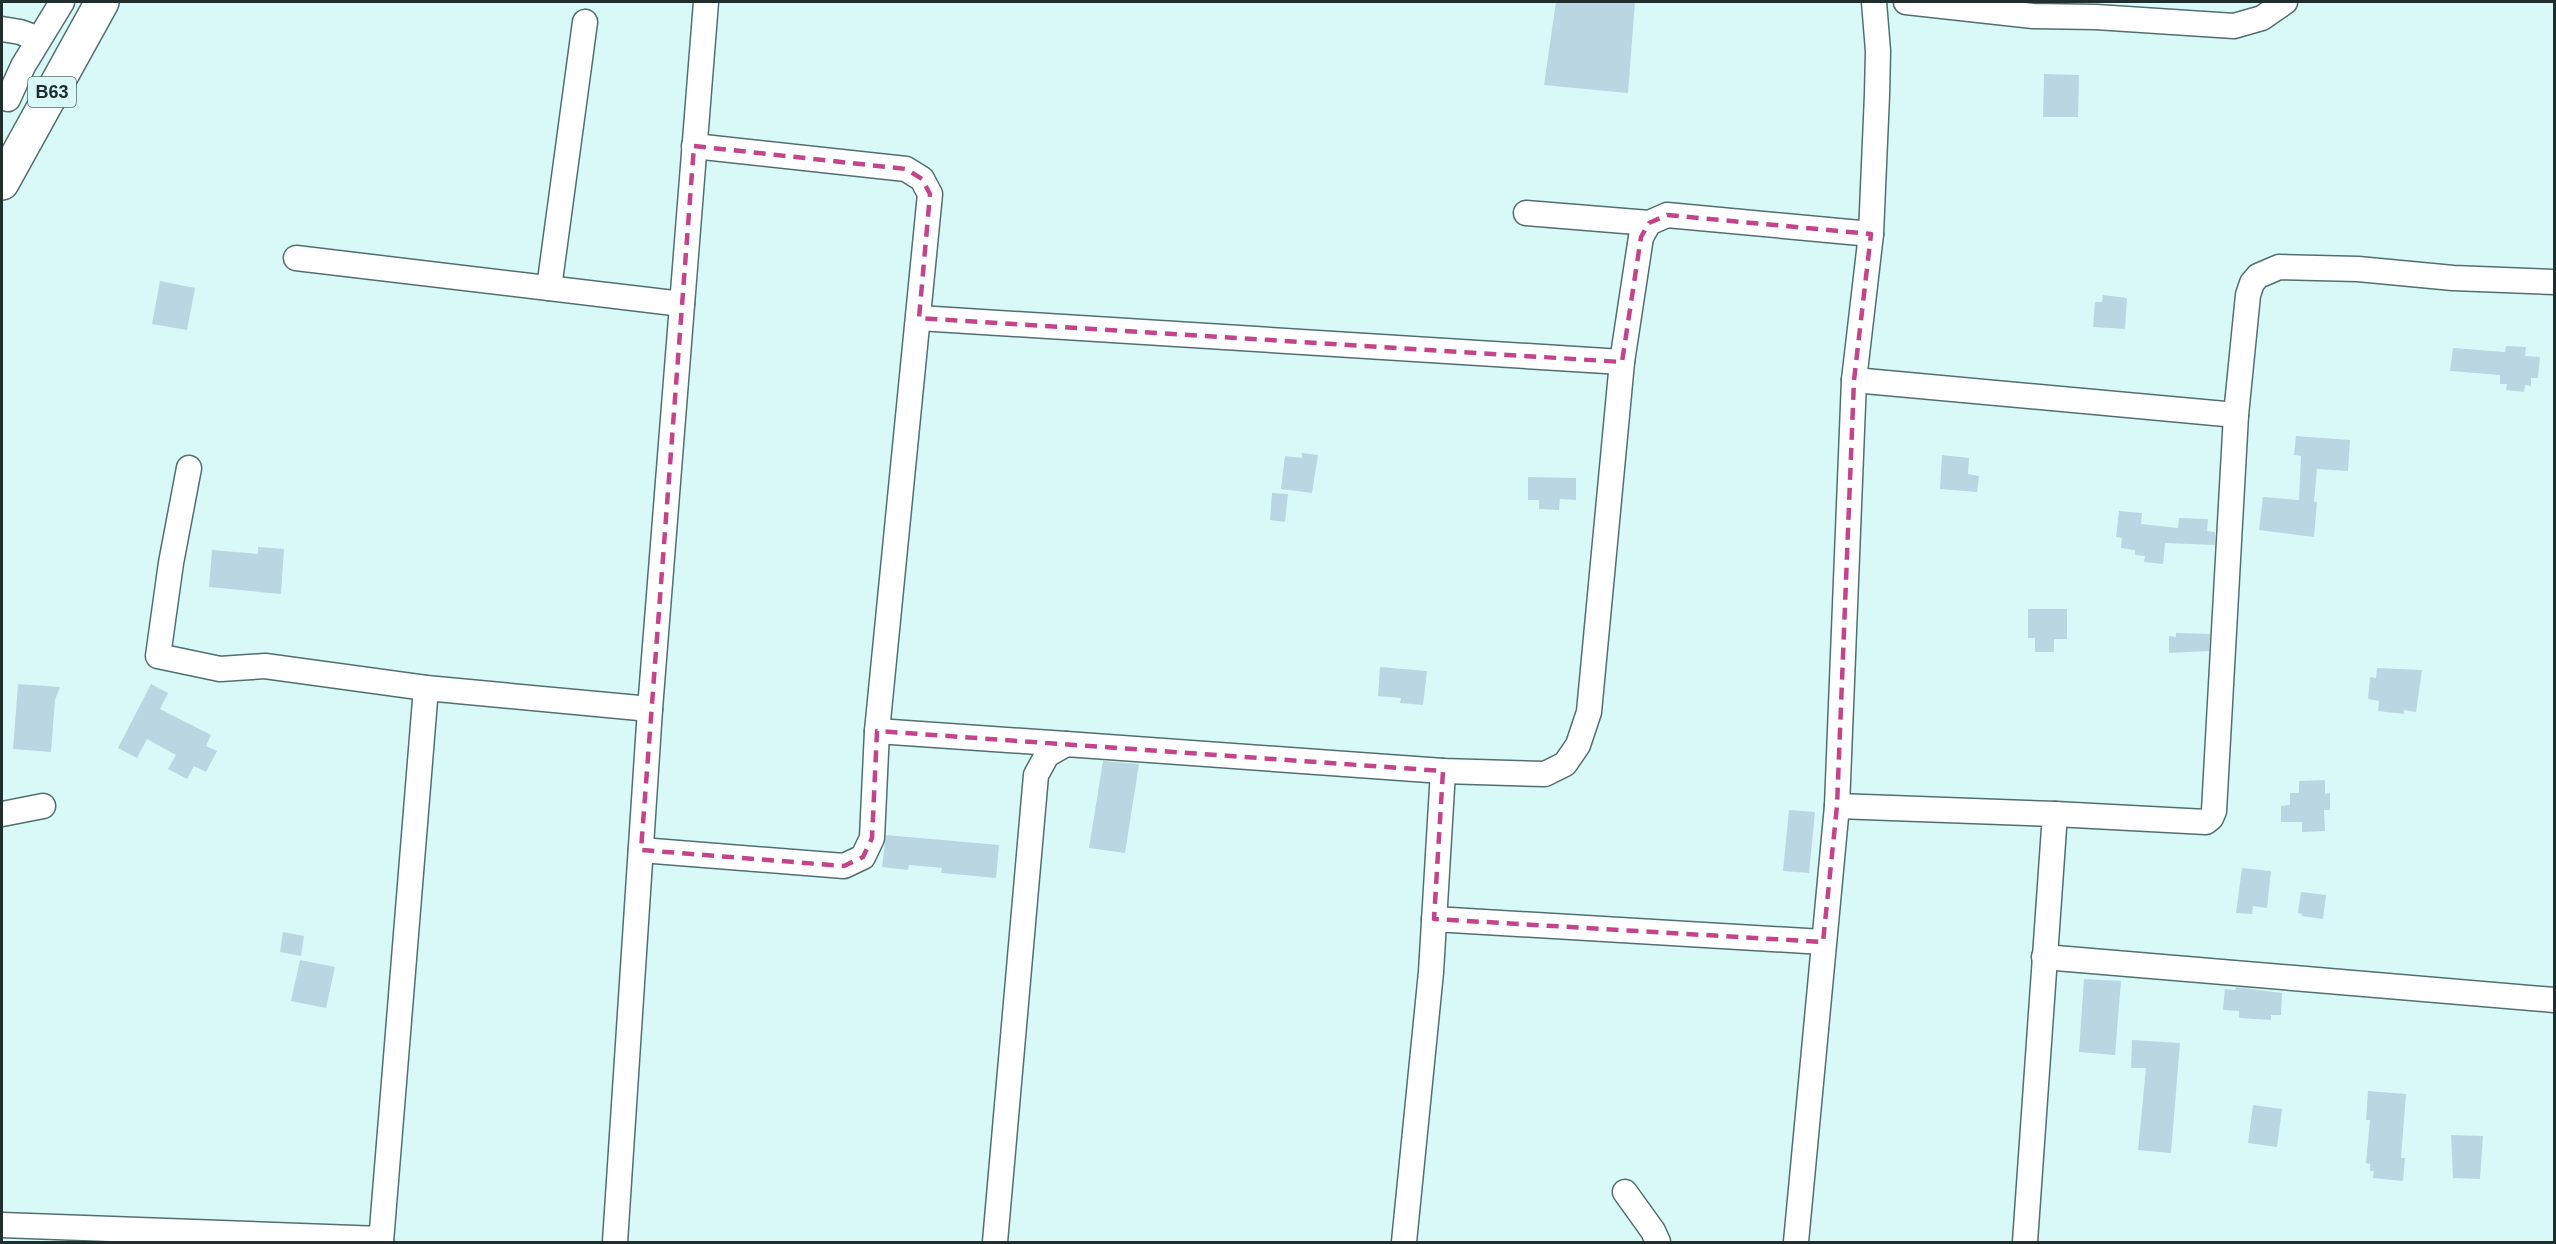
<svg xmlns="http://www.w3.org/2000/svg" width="2556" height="1244" font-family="Arial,sans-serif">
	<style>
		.building { fill: #bad6e2 }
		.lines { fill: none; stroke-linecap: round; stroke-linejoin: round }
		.minor-casing { stroke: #526f6f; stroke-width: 27 }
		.highway-casing { stroke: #526f6f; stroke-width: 36 }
		.minor { stroke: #fff; stroke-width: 24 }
		.highway { stroke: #fff; stroke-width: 33 }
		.marked { fill: none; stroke: #c5438a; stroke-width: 4.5; stroke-dasharray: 12 8; stroke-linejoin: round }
		.labels { text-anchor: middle; stroke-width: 4.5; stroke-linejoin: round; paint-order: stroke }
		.shield { fill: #d9f9f9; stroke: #586b6b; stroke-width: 1.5 }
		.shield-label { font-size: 18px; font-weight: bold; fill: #212e2e }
	</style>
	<rect width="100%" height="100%" fill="#d9f9f9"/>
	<g class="building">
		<polygon points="1556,2 1635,2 1628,93 1544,85"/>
		<polygon points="2044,74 2079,75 2078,117 2043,117"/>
		<polygon points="160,281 195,288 187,330 152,324"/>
		<polygon points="2103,295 2127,298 2125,329 2093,327 2095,302 2102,302"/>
		<polygon points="2506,346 2526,347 2525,356 2540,357 2538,378 2531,378 2531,386 2525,385 2524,392 2506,390 2507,384 2500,384 2500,375 2450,371 2453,348 2505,352"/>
		<polygon points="2296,436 2350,440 2348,471 2317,469 2314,502 2317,502 2314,537 2259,530 2263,497 2299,500 2301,456 2294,455"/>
		<polygon points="1302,453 1318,455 1312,493 1281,489 1285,456 1302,458"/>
		<polygon points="1942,455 1969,458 1968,474 1979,476 1977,492 1940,489"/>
		<polygon points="1528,477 1576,478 1576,500 1560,499 1559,510 1539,509 1539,500 1528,500"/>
		<polygon points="1272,493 1288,494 1285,522 1270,520"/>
		<polygon points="2119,511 2142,513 2141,524 2178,528 2179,518 2208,519 2207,531 2215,532 2215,545 2165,543 2163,564 2144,562 2145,556 2135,555 2135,550 2121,548 2122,538 2116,537"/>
		<polygon points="258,547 284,549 281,594 209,587 212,550 258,554"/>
		<polygon points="2028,609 2067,609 2067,639 2054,639 2054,652 2035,652 2035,638 2028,638"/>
		<polygon points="2176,633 2210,634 2209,651 2169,653 2169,636 2176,637"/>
		<polygon points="1380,667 1427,671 1423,705 1400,703 1401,698 1378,696"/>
		<polygon points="2377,668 2422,670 2416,712 2404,710 2404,714 2378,711 2379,701 2368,699 2370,677 2376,678"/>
		<polygon points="18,684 60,687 55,700 51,752 13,749"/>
		<polygon points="151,684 168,693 160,709 211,735 206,746 217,751 206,772 194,766 187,779 168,769 176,755 147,739 137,758 118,748"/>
		<polygon points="1103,761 1139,764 1125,853 1089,848"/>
		<polygon points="2325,780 2325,794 2330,793 2330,810 2324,810 2325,831 2302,832 2302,822 2281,822 2281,806 2290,805 2290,793 2299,793 2299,781"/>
		<polygon points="1789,810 1815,812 1809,873 1783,871"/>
		<polygon points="886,835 999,845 996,878 941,873 942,868 909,865 908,870 882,867"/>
		<polygon points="2242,868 2271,871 2267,908 2253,906 2252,914 2236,913"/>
		<polygon points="2301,892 2326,895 2323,919 2302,916 2302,914 2298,913"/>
		<polygon points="283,932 304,936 301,956 280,952"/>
		<polygon points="300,960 335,967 326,1008 291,1001"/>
		<polygon points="2084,979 2121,981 2115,1055 2079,1052"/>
		<polygon points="2236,987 2282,993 2281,1015 2271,1015 2271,1020 2239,1018 2239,1011 2223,1010 2225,989 2235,990"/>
		<polygon points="2132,1040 2180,1043 2171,1153 2138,1150 2146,1068 2131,1068"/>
		<polygon points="2368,1091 2406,1094 2401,1158 2405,1158 2403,1181 2373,1178 2374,1171 2370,1171 2370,1164 2366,1163 2370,1120 2366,1120"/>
		<polygon points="2253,1105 2282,1109 2277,1147 2248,1143"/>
		<polygon points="2451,1135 2483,1136 2480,1179 2453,1178"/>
	</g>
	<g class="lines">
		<g class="minor-casing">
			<g id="minor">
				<polyline points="1906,2 2033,16 2096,17 2234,26 2262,18 2285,2"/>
				<polyline points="2,29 20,32 39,39"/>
				<polyline points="8,99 23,66 62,2"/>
				<polyline points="1526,213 1649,223"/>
				<polyline points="296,258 682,304"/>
				<polyline points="549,288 585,22"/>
				<polyline points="919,318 1622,362"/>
				<polyline points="1854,380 2236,415"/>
				<polyline points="189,468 171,563 158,656 220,669 265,666 426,688 650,709"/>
				<polyline points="877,731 1066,744"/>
				<polyline points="1837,806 2055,814 2025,1242"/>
				<polyline points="2,814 43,806"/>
				<polyline points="2055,814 2206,822 2211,818 2214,811 2236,415 2248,295 2252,283 2258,276 2279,267 2358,269 2453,278 2554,282"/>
				<polyline points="641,850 844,866 863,857 872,838 877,731 930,194 922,179 906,169 694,146"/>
				<polyline points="1434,919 1823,942"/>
				<polyline points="2044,957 2554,1000"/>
				<polyline points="1625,1192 1653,1231 1658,1242"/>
				<polyline points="2,1225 381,1239"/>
				<polyline points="381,1242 426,688"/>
				<polyline points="615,1242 650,709 706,2"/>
				<polyline points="995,1242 1036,775 1047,755 1066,744 1443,771 1545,774 1565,764 1578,745 1589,712 1622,362 1641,237 1649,223 1667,215 1871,234"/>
				<polyline points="1404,1242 1431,972 1443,771"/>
				<polyline points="1796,1242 1837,806 1854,380 1871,234 1877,95 1878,51 1874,2"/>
			</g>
		</g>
		<g class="highway-casing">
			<polyline id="highway" points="2,183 102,2"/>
		</g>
		<use href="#minor" class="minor"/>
		<use href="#highway" class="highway"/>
	</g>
	<path class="marked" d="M 694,146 L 906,169 L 922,179 L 930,194 L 919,318 L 1622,362 L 1641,237 L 1649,223 L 1667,215 L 1871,234 L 1854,380 L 1837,806 L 1823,942 L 1434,919 L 1443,771 L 877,731 L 872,838 L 863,857 L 844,866 L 641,850 Z"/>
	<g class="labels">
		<rect class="shield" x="28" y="77" width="48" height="30" rx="4.5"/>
		<g class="shield-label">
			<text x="52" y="98">B63</text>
		</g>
	</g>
	<rect width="2556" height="1244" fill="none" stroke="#212e2e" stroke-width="6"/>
</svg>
